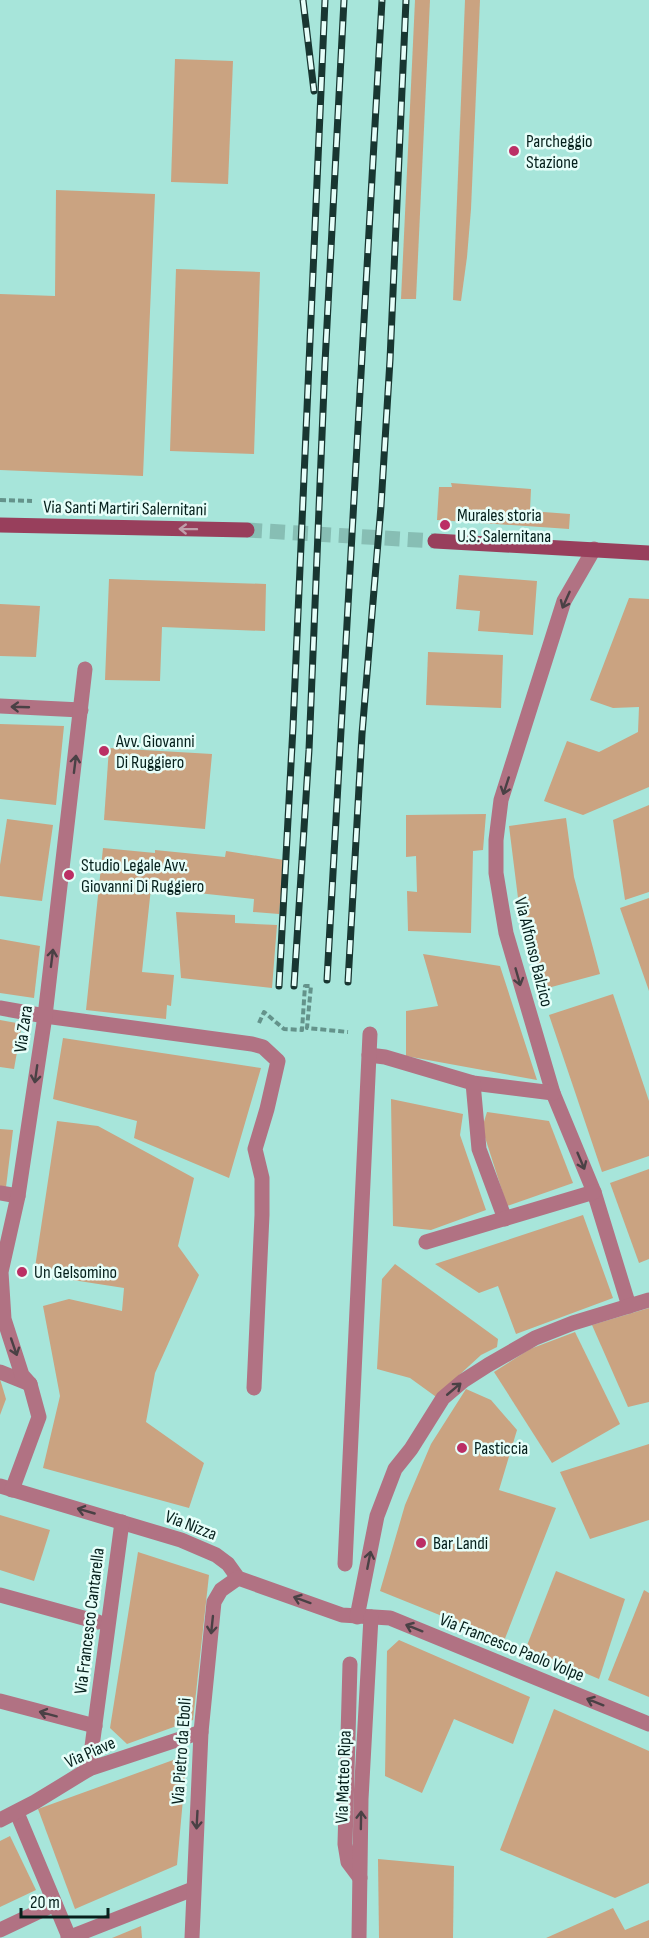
<svg xmlns="http://www.w3.org/2000/svg" width="649" height="1938" font-family="'Sofia Sans Condensed',sans-serif">
	<style>
		.building { fill: #caa381 }
		.lines { fill: none; stroke-linecap: round; stroke-linejoin: round }
		.secondary-tunnel { stroke: #87beb4; stroke-width: 15; stroke-dasharray: 15 8; stroke-linecap: butt }
		.path { stroke: #64938b; stroke-width: 4; stroke-dasharray: 6 3; stroke-linecap: butt }
		.lane { stroke: #b17283; stroke-width: 15 }
		.street { stroke: #b17283; stroke-width: 15 }
		.secondary { stroke: #983f5c; stroke-width: 15 }
		.rail-casing { stroke: #183631; stroke-width: 7 }
		.rail { stroke: #e6fef9; stroke-width: 4.5; stroke-dasharray: 14; stroke-linecap: butt }
		.oneway { stroke: #bf9eaa }
		.oneway2 { stroke: #4a4145 }
		.poi-dot { fill: #bb2f65; stroke: #e6fef9; stroke-width: 2 }
		.labels { text-anchor: middle; stroke-width: 5; stroke-linejoin: round; paint-order: stroke }
		.poi-label { font-size: 18px; fill: #06201c; stroke: #e6fef9; text-anchor: start }
		.street-label { font-size: 18px; fill: #06201c; stroke: #e6fef9 }
	</style>
	<rect width="100%" height="100%" fill="#a7e5da"/>
	<g class="building">
		<polygon points="415,0 430,0 416,299 401,299"/>
		<polygon points="465,0 480,0 471,209 467,257 461,301 453,300"/>
		<polygon points="175,59 233,61 228,184 171,182"/>
		<polygon points="56,190 155,194 143,476 0,470 0,294 55,296"/>
		<polygon points="176,269 260,272 254,454 170,451"/>
		<polygon points="451,483 531,489 530,511 570,514 569,529 437,520 439,487 452,487"/>
		<polygon points="459,575 537,581 533,635 478,631 480,611 456,609"/>
		<polygon points="109,579 266,584 265,631 162,627 160,681 105,680"/>
		<polygon points="629,598 649,599 649,787 583,815 544,801 567,741 599,752 638,732 639,707 613,708 590,700"/>
		<polygon points="0,604 40,606 36,657 0,656"/>
		<polygon points="428,652 503,655 501,708 426,705"/>
		<polygon points="0,724 64,726 56,805 0,799"/>
		<polygon points="109,748 212,754 205,829 104,820"/>
		<polygon points="649,805 649,892 625,900 613,820"/>
		<polygon points="486,814 483,850 473,851 471,933 408,931 407,891 417,892 416,856 406,857 406,815"/>
		<polygon points="566,818 574,877 600,974 544,989 518,898 509,826"/>
		<polygon points="7,819 53,825 42,901 0,896 0,865"/>
		<polygon points="103,848 155,853 155,850 225,857 226,851 284,860 279,914 253,912 254,899 151,888 142,972 174,975 171,1006 167,1005 166,1019 86,1010"/>
		<polygon points="649,898 649,991 620,908"/>
		<polygon points="176,912 235,915 235,923 277,925 272,988 181,978"/>
		<polygon points="0,939 40,946 34,998 0,993"/>
		<polygon points="423,954 500,966 537,1080 406,1056 406,1011 438,1006"/>
		<polygon points="613,994 649,1101 649,1156 602,1172 549,1015"/>
		<polygon points="0,1020 22,1024 14,1069 0,1067"/>
		<polygon points="63,1038 261,1068 229,1178 134,1138 137,1121 53,1099"/>
		<polygon points="391,1099 463,1114 460,1135 486,1210 431,1230 393,1226"/>
		<polygon points="487,1112 549,1121 573,1183 507,1206 482,1128"/>
		<polygon points="57,1121 98,1126 194,1178 178,1246 199,1275 155,1373 146,1422 204,1463 189,1508 43,1468 60,1396 43,1306 69,1299 122,1311 124,1288 34,1274"/>
		<polygon points="0,1129 13,1130 6,1187 0,1186"/>
		<polygon points="649,1169 649,1259 639,1263 610,1183"/>
		<polygon points="583,1215 613,1298 516,1334 498,1286 479,1293 435,1264"/>
		<polygon points="395,1264 498,1339 497,1347 481,1355 457,1377 439,1399 410,1378 377,1369 382,1279"/>
		<polygon points="649,1308 649,1402 628,1407 592,1325"/>
		<polygon points="575,1332 620,1424 552,1463 494,1372 530,1349"/>
		<polygon points="0,1379 6,1399 0,1415"/>
		<polygon points="466,1389 491,1400 517,1430 499,1490 556,1508 504,1641 380,1591 405,1505 431,1444"/>
		<polygon points="649,1444 649,1520 590,1539 560,1472"/>
		<polygon points="0,1515 50,1530 34,1581 0,1570"/>
		<polygon points="138,1552 209,1575 193,1720 127,1744 110,1728"/>
		<polygon points="556,1571 625,1599 599,1679 526,1648"/>
		<polygon points="644,1590 649,1593 649,1697 608,1680"/>
		<polygon points="399,1640 530,1697 513,1744 454,1719 422,1793 385,1776 387,1651"/>
		<polygon points="554,1709 649,1751 649,1883 615,1898 500,1850"/>
		<polygon points="187,1755 177,1865 75,1909 38,1809"/>
		<polygon points="10,1836 36,1890 0,1907 0,1841"/>
		<polygon points="378,1859 454,1866 453,1938 379,1938"/>
		<polygon points="613,1908 625,1930 649,1920 649,1938 546,1938"/>
		<polygon points="141,1926 142,1938 112,1938"/>
	</g>
	<g class="lines">
		<polyline class="secondary-tunnel" points="247,530 435,541"/>
		<g class="path">
			<polyline points="0,500 32,501"/>
			<polyline points="259,1023 264,1012 284,1029 302,1030 305,986 311,986 307,1028 348,1032"/>
		</g>
		<g class="lane">
			<polyline points="45,1016 252,1044 263,1047 278,1061 267,1109 255,1149 262,1178 262,1215 254,1388"/>
			<polyline points="350,1664 345,1844 348,1862 360,1878"/>
		</g>
		<g class="street">
			<polyline points="594,549 564,601 501,800 496,840 496,873 506,933 553,1093 594,1192 629,1306"/>
			<polyline points="0,706 81,710"/>
			<polyline points="0,1008 45,1016"/>
			<polyline points="369,1055 385,1057 473,1083 553,1093"/>
			<polyline points="473,1083 479,1149 505,1219"/>
			<polyline points="0,1193 18,1196"/>
			<polyline points="426,1242 594,1192"/>
			<polyline points="0,1372 30,1384"/>
			<polyline points="0,1486 181,1540 216,1555 228,1564 238,1578 342,1615 390,1618 649,1724"/>
			<polyline points="12,1490 39,1417 30,1384 22,1375 4,1319 1,1272 18,1196 45,1016 85,669"/>
			<polyline points="345,1564 370,1034"/>
			<polyline points="0,1595 98,1622"/>
			<polyline points="357,1617 377,1516 395,1469 411,1449 443,1398 463,1381 488,1365 535,1338 573,1323 649,1300"/>
			<polyline points="0,1701 95,1726"/>
			<polyline points="89,1769 122,1522"/>
			<polyline points="17,1813 69,1937"/>
			<polyline points="0,1820 35,1802 89,1769 201,1732"/>
			<polyline points="0,1930 55,1904"/>
			<polyline points="68,1938 193,1889"/>
			<polyline points="192,1938 201,1732 214,1602 221,1590 238,1578"/>
			<polyline points="359,1938 361,1799 371,1617"/>
		</g>
		<g class="secondary">
			<polyline points="0,525 247,530"/>
			<polyline points="435,541 649,553"/>
		</g>
		<g class="rail-casing">
			<g id="rail">
				<polyline points="303,0 314,91"/>
				<polyline points="327,980 382,0"/>
				<polyline points="348,982 362,734 381,506 390,360 406,0"/>
				<polyline points="279,986 293,727 325,0"/>
				<polyline points="294,986 309,750 325,363 344,0"/>
			</g>
		</g>
		<use href="#rail" class="rail"/>
	</g>
	<defs><path id="oneway-shaft" d="M-6 0H5M1.5-3L5.5 0L1.5 3" fill="none" stroke-width="1.6" stroke-linecap="round" stroke-linejoin="round" transform="scale(1.5)"/></defs>
	<use class="oneway" href="#oneway-shaft" transform="translate(188 529) rotate(-179)"/>
	<g class="oneway2">
		<use href="#oneway-shaft" transform="translate(566 600) rotate(114)"/>
		<use href="#oneway-shaft" transform="translate(20 707) rotate(-178)"/>
		<use href="#oneway-shaft" transform="translate(75 764) rotate(-83)"/>
		<use href="#oneway-shaft" transform="translate(506 786) rotate(108)"/>
		<use href="#oneway-shaft" transform="translate(52 958) rotate(-83)"/>
		<use href="#oneway-shaft" transform="translate(518 977) rotate(74)"/>
		<use href="#oneway-shaft" transform="translate(36 1074) rotate(98)"/>
		<use href="#oneway-shaft" transform="translate(581 1161) rotate(67)"/>
		<use href="#oneway-shaft" transform="translate(14 1347) rotate(71)"/>
		<use href="#oneway-shaft" transform="translate(454 1389) rotate(-40)"/>
		<use href="#oneway-shaft" transform="translate(86 1511) rotate(-164)"/>
		<use href="#oneway-shaft" transform="translate(369 1560) rotate(-79)"/>
		<use href="#oneway-shaft" transform="translate(302 1600) rotate(-160)"/>
		<use href="#oneway-shaft" transform="translate(212 1625) rotate(96)"/>
		<use href="#oneway-shaft" transform="translate(414 1628) rotate(-158)"/>
		<use href="#oneway-shaft" transform="translate(595 1702) rotate(-158)"/>
		<use href="#oneway-shaft" transform="translate(48 1714) rotate(-165)"/>
		<use href="#oneway-shaft" transform="translate(197 1820) rotate(93)"/>
		<use href="#oneway-shaft" transform="translate(361 1820) rotate(-89)"/>
	</g>
	<g class="poi-dot">
		<circle cx="514" cy="151" r="6"/>
		<circle cx="445" cy="525" r="6"/>
		<circle cx="104" cy="751" r="6"/>
		<circle cx="69" cy="875" r="6"/>
		<circle cx="22" cy="1272" r="6"/>
		<circle cx="462" cy="1448" r="6"/>
		<circle cx="421" cy="1543" r="6"/>
	</g>
	<g class="labels">
		<g class="poi-label">
			<text x="526" y="147">Parcheggio<tspan x="526" dy="21">Stazione</tspan></text>
			<text x="457" y="521">Murales storia<tspan x="457" dy="21">U.S. Salernitana</tspan></text>
			<text x="116" y="747">Avv. Giovanni<tspan x="116" dy="21">Di Ruggiero</tspan></text>
			<text x="81" y="871">Studio Legale Avv.<tspan x="81" dy="21">Giovanni Di Ruggiero</tspan></text>
			<text x="34" y="1278">Un Gelsomino</text>
			<text x="474" y="1454">Pasticcia</text>
			<text x="433" y="1549">Bar Landi</text>
		</g>
		<g class="street-label">
			<text transform="translate(125 508) rotate(1)" y="6">Via Santi Martiri Salernitani</text>
			<text transform="translate(534 952) rotate(76)" y="6">Via Alfonso Balzico</text>
			<text transform="translate(23 1029) rotate(-82)" y="6">Via Zara</text>
			<text transform="translate(191 1525) rotate(21)" y="6">Via Nizza</text>
			<text transform="translate(89 1621) rotate(-83)" y="6">Via Francesco Cantarella</text>
			<text transform="translate(512 1647) rotate(22)" y="6">Via Francesco Paolo Volpe</text>
			<text transform="translate(181 1751) rotate(-86)" y="6">Via Pietro da Eboli</text>
			<text transform="translate(90 1752) rotate(-24)" y="6">Via Piave</text>
			<text transform="translate(343 1777) rotate(-88)" y="6">Via Matteo Ripa</text>
		</g>
	</g>
	<path d="M21 1908v9h87v-9" fill="none" stroke="#06201c" stroke-width="3"/>
	<text x="30" y="1908" font-size="18" fill="#06201c" stroke="#e6fef9" stroke-width="4.5" paint-order="stroke">20 m</text>
</svg>
